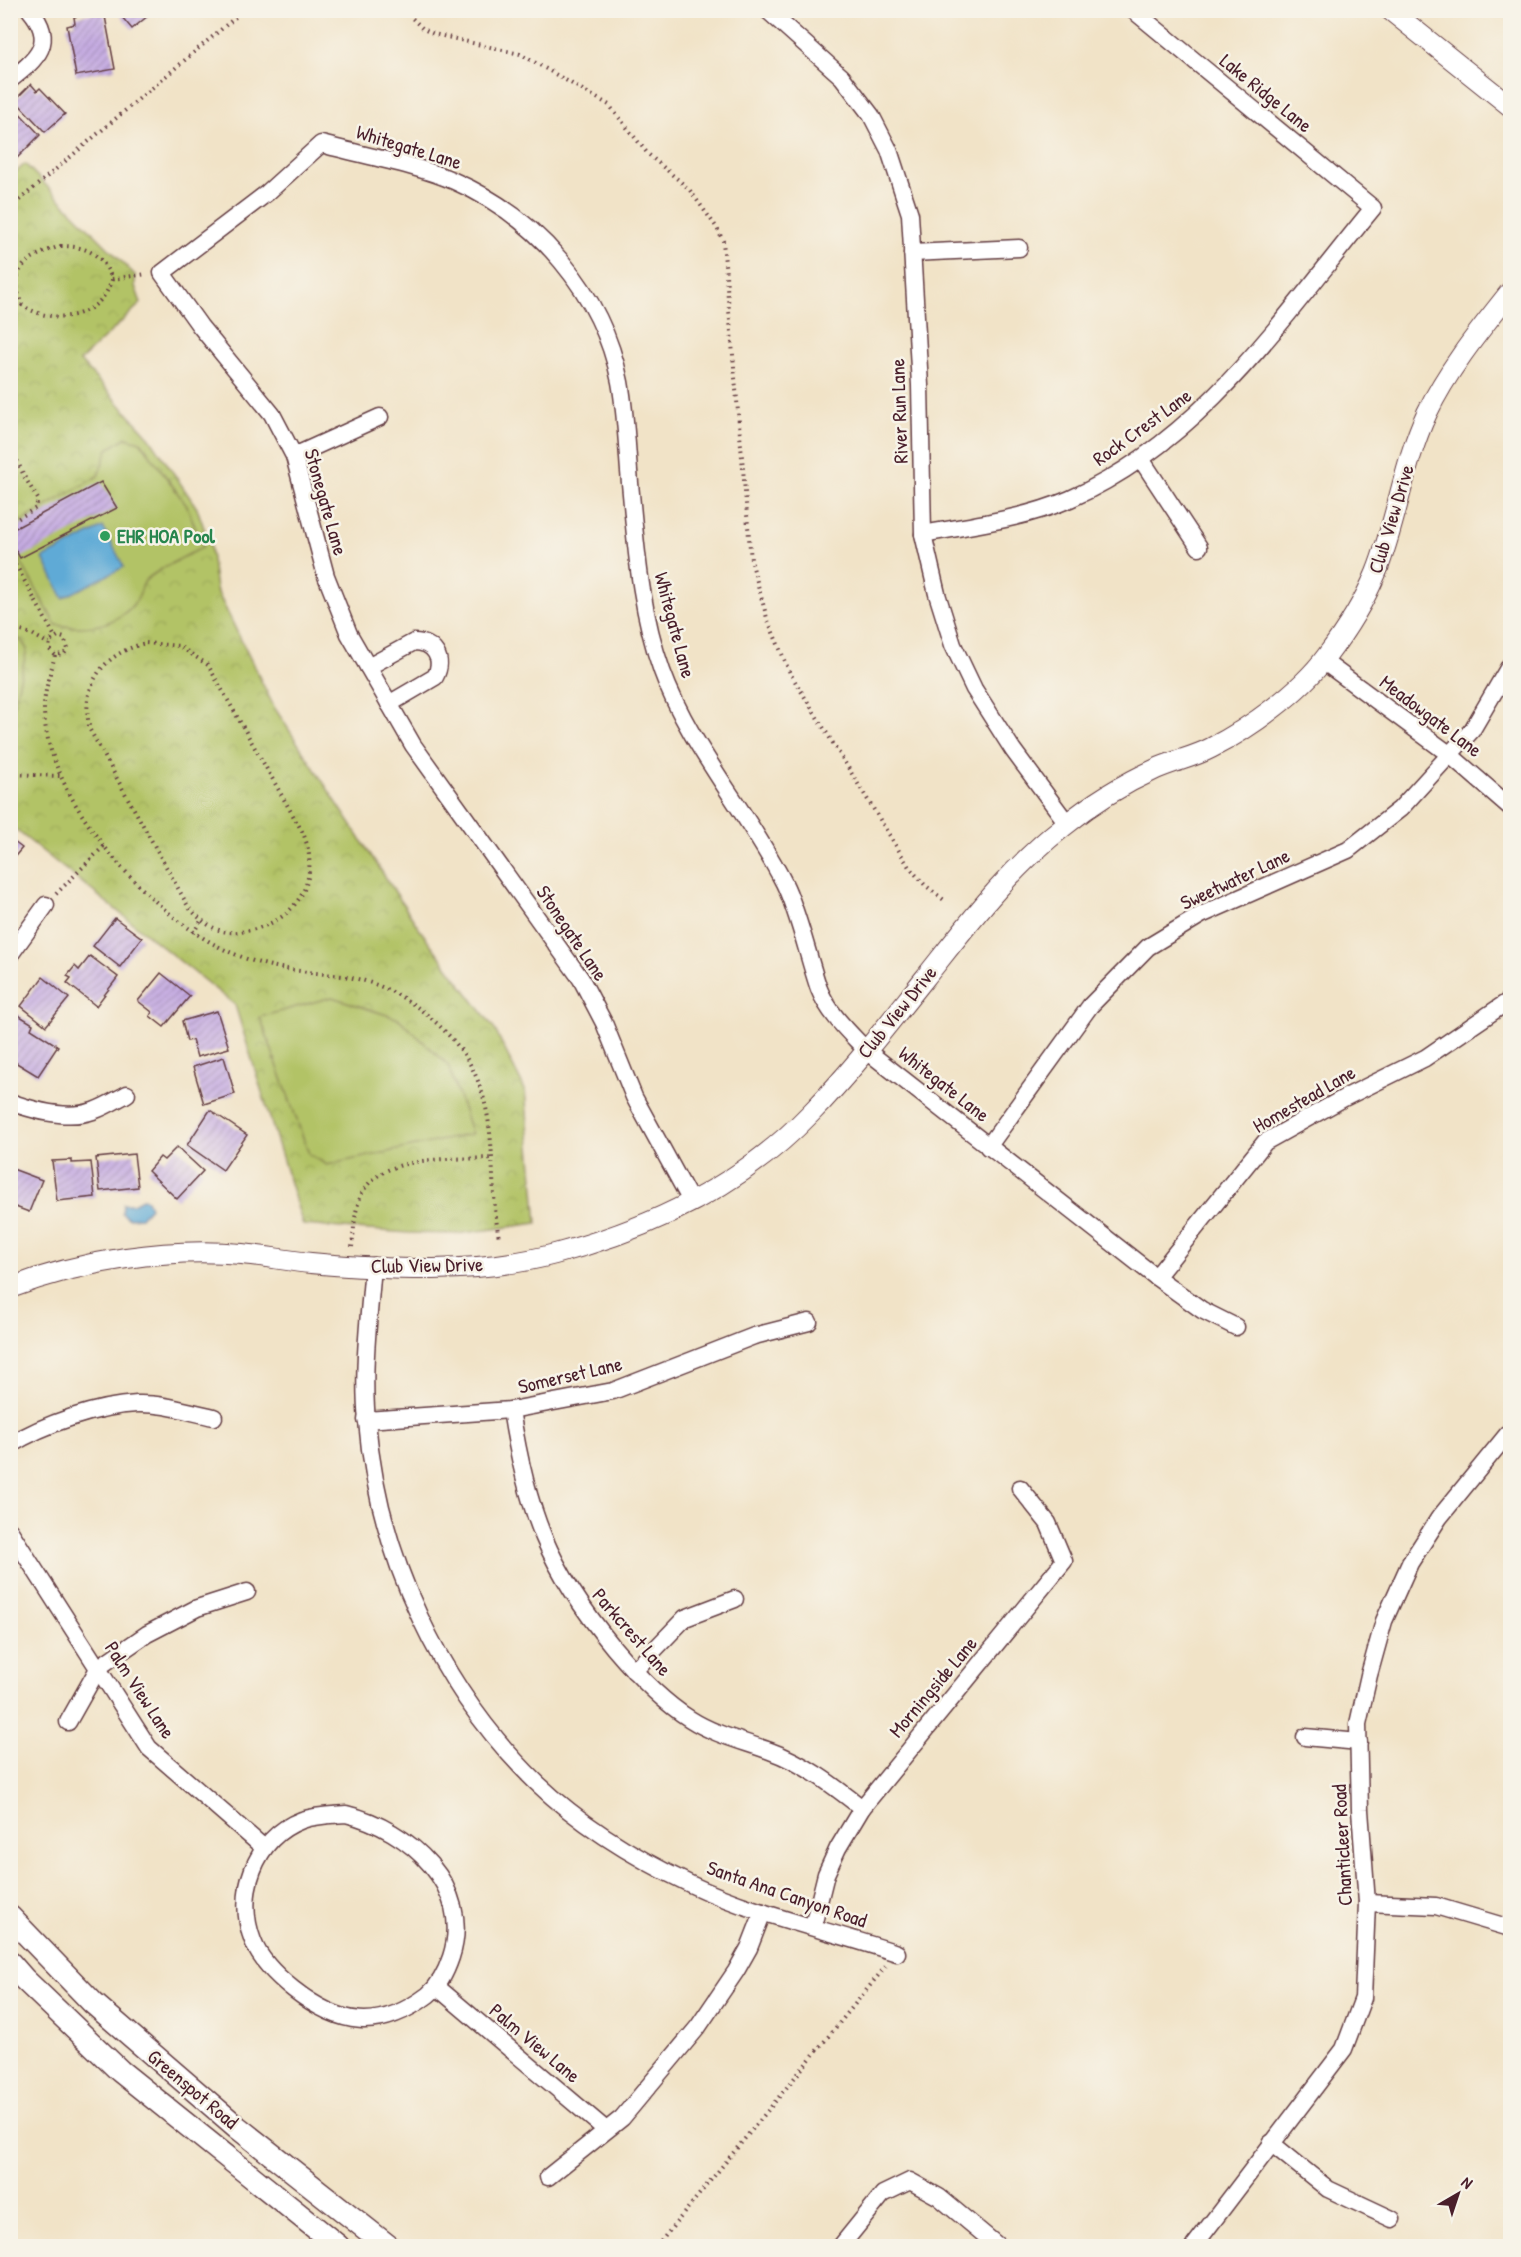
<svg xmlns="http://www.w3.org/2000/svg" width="1521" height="2257" font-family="'Patrick Hand',sans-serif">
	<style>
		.park { fill: url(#park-crowns); stroke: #7e7148; stroke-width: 1.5 }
		.garden { fill: #b2c366; stroke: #7e7148; stroke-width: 1.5 }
		.water { fill: #5eaad6; stroke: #546480; stroke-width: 1.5 }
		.building { fill: url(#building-hatch) }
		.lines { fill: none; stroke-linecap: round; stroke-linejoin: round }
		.minor-casing { stroke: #633c42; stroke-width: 19 }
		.tertiary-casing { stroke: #633c42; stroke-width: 22 }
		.secondary-casing { stroke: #633c42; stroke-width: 25 }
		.path { stroke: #633c42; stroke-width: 4; stroke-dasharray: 1.5 4.5; stroke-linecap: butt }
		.minor { stroke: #fff; stroke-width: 16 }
		.tertiary { stroke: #fff; stroke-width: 20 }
		.secondary { stroke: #fff; stroke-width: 22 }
		.leisure-dot { fill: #2e9e5b; stroke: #f7f3e8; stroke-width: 2 }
		.labels { text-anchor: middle; stroke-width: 5; stroke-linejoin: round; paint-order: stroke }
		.street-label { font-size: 20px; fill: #4a1f2b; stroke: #f7f3e8 }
		.leisure-label { font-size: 20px; font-weight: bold; fill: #27864d; stroke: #f7f3e8; text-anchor: start }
	</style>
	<defs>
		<pattern id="park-crowns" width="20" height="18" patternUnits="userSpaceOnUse" patternTransform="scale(1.5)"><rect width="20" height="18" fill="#b2c366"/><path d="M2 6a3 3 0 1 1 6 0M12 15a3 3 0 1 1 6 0" fill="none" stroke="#9ba759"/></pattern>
		<pattern id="building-hatch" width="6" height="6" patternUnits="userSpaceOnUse" patternTransform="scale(1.5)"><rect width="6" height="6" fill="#c5abe2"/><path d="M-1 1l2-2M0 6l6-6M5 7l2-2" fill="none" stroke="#a28bb7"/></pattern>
	</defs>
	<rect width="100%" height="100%" fill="#f7f3e8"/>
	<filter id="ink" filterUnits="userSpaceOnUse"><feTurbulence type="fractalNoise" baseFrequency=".0167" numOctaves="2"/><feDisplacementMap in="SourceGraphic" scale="12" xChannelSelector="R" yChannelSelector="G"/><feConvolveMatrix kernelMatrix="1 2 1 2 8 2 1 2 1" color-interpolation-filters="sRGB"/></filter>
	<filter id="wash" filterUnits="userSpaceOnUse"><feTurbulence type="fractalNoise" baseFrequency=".008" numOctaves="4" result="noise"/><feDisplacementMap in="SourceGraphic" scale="24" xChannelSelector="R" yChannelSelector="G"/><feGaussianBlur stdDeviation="1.35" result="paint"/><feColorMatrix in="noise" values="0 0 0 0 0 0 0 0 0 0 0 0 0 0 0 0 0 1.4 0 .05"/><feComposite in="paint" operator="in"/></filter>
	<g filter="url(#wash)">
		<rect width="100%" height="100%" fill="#f1e3c7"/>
		<polygon class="park" points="25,164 135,275 135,286 141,303 80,361 150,438 197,508 210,545 216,589 274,707 420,930 494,1028 525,1090 537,1223 457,1234 408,1233 303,1225 235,1005 11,826 10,177"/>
		<g class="garden">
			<path d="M 125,438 L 141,442 L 187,506 L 203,547 C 187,556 159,568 146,580 C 141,585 141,595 136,601 C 117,627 85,630 56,625 L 11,544 L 10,528 L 98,476 L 108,449 Z"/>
			<polygon points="11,638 21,640 27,649 11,717"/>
			<polygon points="332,997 399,1019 448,1065 472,1134 327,1165 309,1154 260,1017"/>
		</g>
		<g class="water">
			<polygon points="103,527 124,567 63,598 43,558"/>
			<polygon points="142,1199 147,1200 150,1207 141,1217 128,1218 122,1213 123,1204 133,1204"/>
		</g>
		<g id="blocks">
			<g class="building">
				<polygon points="116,10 155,10 132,29"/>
				<polygon points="104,11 115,69 76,76 67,26 75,24 74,17"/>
				<polygon points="31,84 37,91 40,88 65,114 45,132 15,100"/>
				<polygon points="12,105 40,135 16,159 10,154"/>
				<polygon points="101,482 117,508 20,558 10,540 10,531"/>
				<polygon points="10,839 22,848 10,862"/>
				<polygon points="115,918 142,938 120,967 93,946"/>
				<polygon points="90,956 118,977 96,1006 67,983 71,978 67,976 75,966 79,970"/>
				<polygon points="161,973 190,996 164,1027 150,1016 152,1012 138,1001"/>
				<polygon points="43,977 69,998 46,1026 21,1006"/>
				<polygon points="217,1011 229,1048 197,1057 192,1040 187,1041 182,1021"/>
				<polygon points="15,1013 33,1024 31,1029 58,1046 38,1076 10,1059 10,1020"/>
				<polygon points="224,1057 235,1094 204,1104 193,1067"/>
				<polygon points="210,1110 247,1135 223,1170 187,1145"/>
				<polygon points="177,1147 203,1171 177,1199 148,1171 160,1157 164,1160"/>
				<polygon points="134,1154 138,1187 100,1191 96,1158"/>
				<polygon points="72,1160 72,1163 91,1162 95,1197 57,1201 52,1161"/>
				<polygon points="10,1168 42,1180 29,1212 10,1205"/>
			</g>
		</g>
	</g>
	<g filter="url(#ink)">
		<use href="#blocks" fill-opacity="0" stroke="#633c42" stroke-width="1.5"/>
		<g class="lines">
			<g class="minor-casing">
				<g id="minor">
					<polyline points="767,10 842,77 871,115 889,150 910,214 920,385 923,534 937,594 953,645 974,689 1013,750 1067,823"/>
					<path d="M 10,80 C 37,59 57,42 30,10"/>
					<polyline points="912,253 1019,248"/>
					<polyline points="294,456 380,417"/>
					<polyline points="1141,459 1199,547"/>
					<path d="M 923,534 C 972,525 1024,519 1070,499 C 1202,441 1284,316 1373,208 L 1133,10"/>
					<polyline points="1323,661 1449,754 1510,807"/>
					<path d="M 368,667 L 414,642 C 434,642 445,659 435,677 L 389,704"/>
					<polyline points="10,955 46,905"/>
					<path d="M 10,1102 C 35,1111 68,1120 93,1111 C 105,1107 116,1100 127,1094"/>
					<polyline points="988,1147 1090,1006 1148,947 1201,915 1348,850 1400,809 1472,730 1510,665"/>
					<path d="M 692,1203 L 634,1097 L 604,1023 L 581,979 L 413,745 L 349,634 L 326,576 L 294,456 L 272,414 L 200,326 L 162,273 L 267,193 L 321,144 C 362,155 417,165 454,181 C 537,217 602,292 620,382 C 626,415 627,450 630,483 C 636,546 640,610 662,671 C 688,744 748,812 784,883 C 798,911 808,957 819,989 C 829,1014 848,1031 867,1051 L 1156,1277 L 1202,1310 L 1236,1327"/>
					<path d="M 373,1266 C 369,1317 362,1370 367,1421 C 378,1555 440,1689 537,1783 C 581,1825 635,1858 690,1884 C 756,1915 828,1930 897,1953"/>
					<polyline points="1156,1277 1265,1142 1344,1098 1425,1058 1510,1000"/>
					<path d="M 511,1410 C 527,1512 548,1568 614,1648 C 636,1674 661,1701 690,1719 C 715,1735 743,1741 770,1751 C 804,1763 834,1786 862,1808"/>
					<polyline points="366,1420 511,1410 613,1391 754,1336 809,1322"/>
					<path d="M 10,1445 C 44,1424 97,1406 137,1404 C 162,1403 189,1412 214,1417"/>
					<polyline points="10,1531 149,1748 263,1847"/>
					<polyline points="634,1671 685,1618 735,1599"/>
					<polyline points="68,1722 99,1667 147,1634 197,1608 247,1592"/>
					<polyline points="1305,1737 1359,1742"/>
					<path d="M 346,1814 C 409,1829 474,1887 451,1957 C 446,1972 440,1985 428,1995 C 379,2032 340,2026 293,1989 C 278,1977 260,1960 253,1941 C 235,1895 254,1838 302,1820 C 316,1815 331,1815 346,1814 Z"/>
					<polyline points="1367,1903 1436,1906 1510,1928"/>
					<polyline points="813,1926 826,1874 838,1848 862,1808 1064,1561 1048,1523 1020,1488"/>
					<polyline points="437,1987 606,2130"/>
					<polyline points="1271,2143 1328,2189 1392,2219"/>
					<polyline points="548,2177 622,2118 698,2027 736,1971 749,1948 763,1912"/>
					<polyline points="841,2246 883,2194 910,2181 939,2197 998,2246"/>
					<polyline points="1194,2246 1344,2049 1363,1998 1367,1903 1360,1810 1358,1724 1369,1675 1384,1621 1410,1563 1439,1518 1510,1431"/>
				</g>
			</g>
			<g class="tertiary-casing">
				<g id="tertiary">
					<polyline points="1390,10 1510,106"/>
					<path d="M 10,1288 C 80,1261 168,1247 242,1254 C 265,1256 288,1261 311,1263 C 390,1270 477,1275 555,1254 C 650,1229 742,1185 811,1113 C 852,1071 888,1024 925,978 C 968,924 1009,869 1064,826 C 1091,804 1125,783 1156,769 C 1174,761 1194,757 1211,748 C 1250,728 1300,692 1326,657 C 1345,632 1364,602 1376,573 C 1397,521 1403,464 1427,413 C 1448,369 1480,330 1510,292"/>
				</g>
			</g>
			<g class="secondary-casing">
				<g id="secondary">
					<polyline points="10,1917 93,2003 237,2127 388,2246"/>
					<polyline points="10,1963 24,1979 120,2071 338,2246"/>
				</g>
			</g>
			<g class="path">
				<polyline points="404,10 423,29 434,34 520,54 609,105 648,154 689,189 717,228 723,241 751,560 767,618 790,673 909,867 925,885 944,900"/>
				<polyline points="10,208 244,10"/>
				<path d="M 61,246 C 87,246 102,254 112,279 C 101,319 53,326 22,305 C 7,267 28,257 61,246 Z"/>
				<polyline points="10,271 17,274"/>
				<polyline points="112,279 147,274"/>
				<polyline points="10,310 22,305"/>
				<polyline points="10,444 24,476 38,499 36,508 10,523"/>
				<polyline points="10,554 55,637"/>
				<polyline points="10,628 32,634 49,644"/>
				<path d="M 146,643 L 179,646 L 208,665 L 303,833 C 321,876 300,917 255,929 C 244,932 230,934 219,930 C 207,926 198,917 189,908 L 90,730 C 79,686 103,653 146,643 Z"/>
				<path d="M 55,655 L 49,649 L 50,641 L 58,636 L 64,638 L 68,649 L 64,654 L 55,655 C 51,672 44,691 44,708 C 44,797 153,920 232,953 C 271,970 301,971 342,976 C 386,982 424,1007 453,1040 C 504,1099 486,1168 499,1238"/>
				<polyline points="10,774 60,776"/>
				<polyline points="56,894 104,846"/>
				<polyline points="193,933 201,921"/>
				<path d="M 352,1247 C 354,1232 354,1215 359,1201 C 374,1152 452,1160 493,1158"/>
				<polyline points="657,2246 886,1966"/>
			</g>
			<use href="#minor" class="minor"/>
			<use href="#tertiary" class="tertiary"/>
			<use href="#secondary" class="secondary"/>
		</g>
	</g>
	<circle class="leisure-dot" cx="105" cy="536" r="6"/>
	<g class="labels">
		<g class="street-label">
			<text transform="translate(1266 93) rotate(39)" y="7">Lake Ridge Lane</text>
			<text transform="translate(409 147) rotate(17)" y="7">Whitegate Lane</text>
			<text transform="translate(899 411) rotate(-92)" y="7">River Run Lane</text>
			<text transform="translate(1142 427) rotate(-36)" y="7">Rock Crest Lane</text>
			<text transform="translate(326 502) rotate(74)" y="7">Stonegate Lane</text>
			<text transform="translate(1391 519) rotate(-73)" y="7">Club View Drive</text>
			<text transform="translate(675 625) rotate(75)" y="7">Whitegate Lane</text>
			<text transform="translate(1431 716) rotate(37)" y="7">Meadowgate Lane</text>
			<text transform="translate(1235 879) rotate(-25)" y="7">Sweetwater Lane</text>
			<text transform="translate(572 933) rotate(56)" y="7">Stonegate Lane</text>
			<text transform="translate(897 1012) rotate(-51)" y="7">Club View Drive</text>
			<text transform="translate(944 1084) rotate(38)" y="7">Whitegate Lane</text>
			<text transform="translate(1304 1099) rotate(-30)" y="7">Homestead Lane</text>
			<text transform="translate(427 1265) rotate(-1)" y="7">Club View Drive</text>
			<text transform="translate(570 1375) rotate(-13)" y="7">Somerset Lane</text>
			<text transform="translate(632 1632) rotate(49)" y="7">Parkcrest Lane</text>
			<text transform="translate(933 1687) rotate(-50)" y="7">Morningside Lane</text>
			<text transform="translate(140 1690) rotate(57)" y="7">Palm View Lane</text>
			<text transform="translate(1342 1845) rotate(-93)" y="7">Chanticleer Road</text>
			<text transform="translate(787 1894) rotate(19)" y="7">Santa Ana Canyon Road</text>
			<text transform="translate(535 2043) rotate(40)" y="7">Palm View Lane</text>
			<text transform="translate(193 2089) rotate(40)" y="7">Greenspot Road</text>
		</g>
		<g class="leisure-label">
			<text x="117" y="543">EHR HOA Pool</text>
		</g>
	</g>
	<rect width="1521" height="2257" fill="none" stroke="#f7f3e8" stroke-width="36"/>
	<g transform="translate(1458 2194) rotate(39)" stroke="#f7f3e8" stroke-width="4.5" paint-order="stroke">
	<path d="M0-4.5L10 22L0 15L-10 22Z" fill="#4a1f2b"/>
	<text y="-9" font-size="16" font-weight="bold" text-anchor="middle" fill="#4a1f2b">N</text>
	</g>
</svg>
